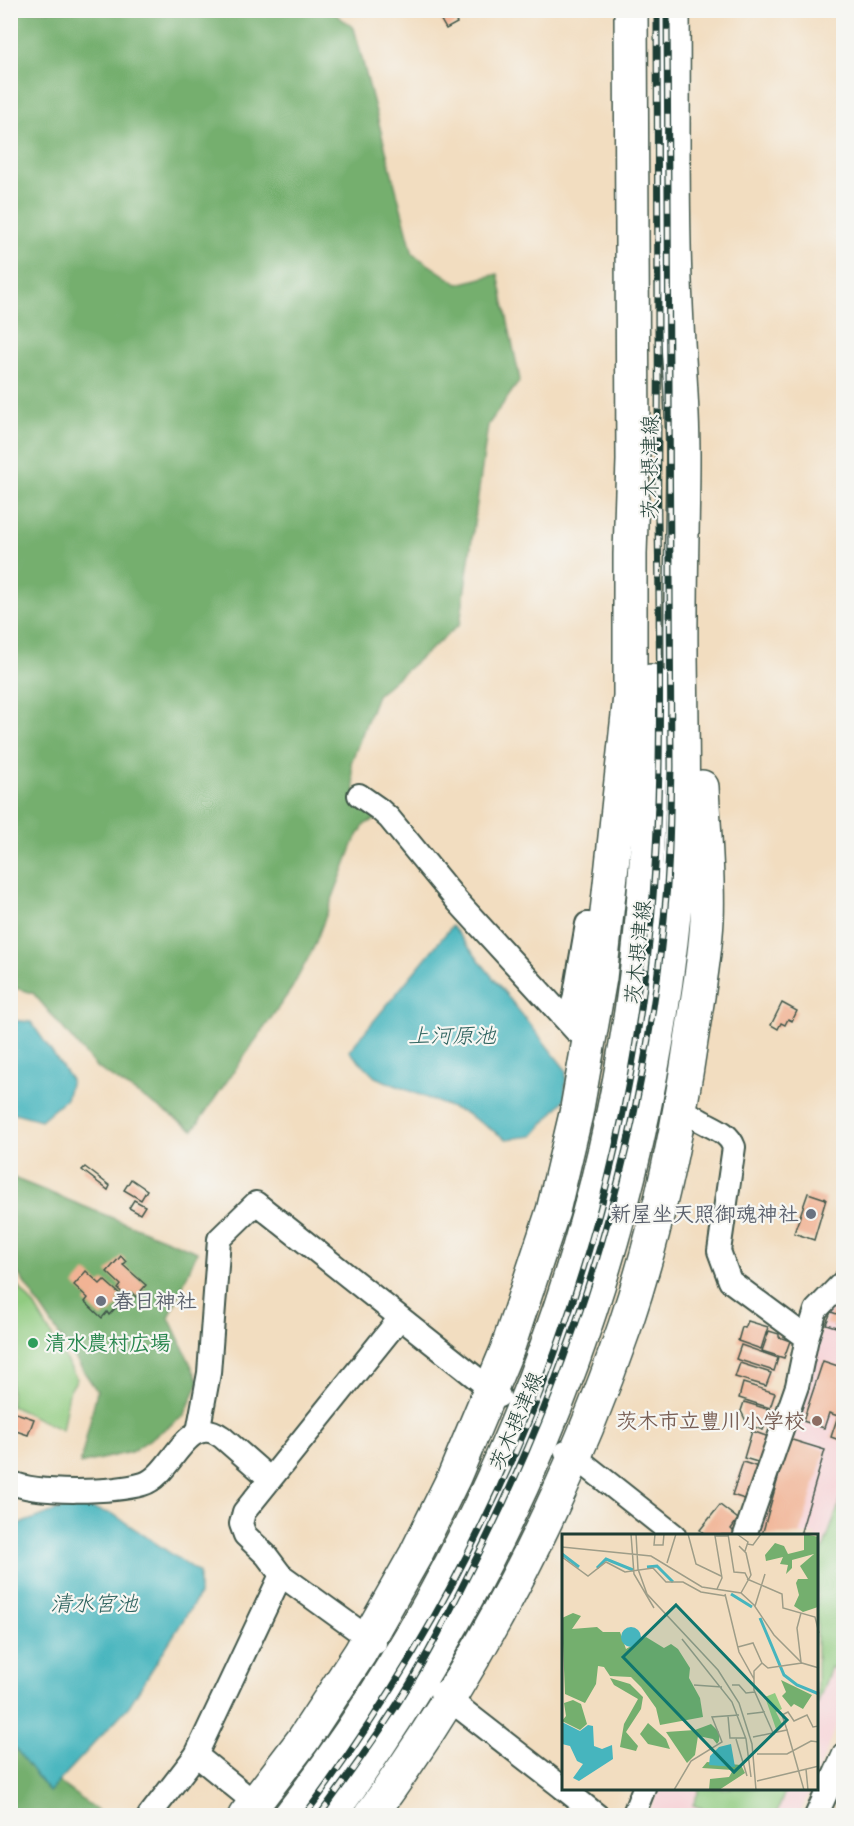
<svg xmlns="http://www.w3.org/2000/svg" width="854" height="1826" font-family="Itim,'Klee One',sans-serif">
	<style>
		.built { fill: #f7cfd4 }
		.green { fill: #90cb80; stroke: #58845a; stroke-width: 1.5 }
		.forest { fill: #74af6e; stroke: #4a7651; stroke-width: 1.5 }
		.water { fill: #46b5be; stroke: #327979; stroke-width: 1.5 }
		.building { fill: #f1b394 }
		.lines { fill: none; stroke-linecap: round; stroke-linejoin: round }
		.street-tunnel { stroke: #c8bda4; stroke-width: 22; stroke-dasharray: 22 11; stroke-linecap: butt }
		.street-casing { stroke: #3f5549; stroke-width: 26 }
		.primary-casing { stroke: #3f5549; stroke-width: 36 }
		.street { stroke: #fff; stroke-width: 22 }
		.primary { stroke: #fff; stroke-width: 33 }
		.rail-casing { stroke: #1f3d34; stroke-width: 7 }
		.rail { stroke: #f6f6f2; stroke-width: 4.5; stroke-dasharray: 14; stroke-linecap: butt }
		.worship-dot { fill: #6b7280; stroke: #f6f6f2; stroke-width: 2 }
		.leisure-dot { fill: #2e9e5b; stroke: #f6f6f2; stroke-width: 2 }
		.education-dot { fill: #8d6e63; stroke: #f6f6f2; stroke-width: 2 }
		.labels { text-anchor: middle; stroke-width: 4.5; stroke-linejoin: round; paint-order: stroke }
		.street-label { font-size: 21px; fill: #1f3d34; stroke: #f6f6f2 }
		.worship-label { font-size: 21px; font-weight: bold; fill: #5b616d; stroke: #f6f6f2; text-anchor: end }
		.leisure-label { font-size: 21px; font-weight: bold; fill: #27864d; stroke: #f6f6f2; text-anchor: start }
		.education-label { font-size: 21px; font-weight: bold; fill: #785e54; stroke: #f6f6f2; text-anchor: end }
		.water-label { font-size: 22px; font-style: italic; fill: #2b615d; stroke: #f6f6f2 }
		.inset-river { fill: none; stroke: #46b5be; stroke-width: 3 }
		.inset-road { fill: none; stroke: #9e9d88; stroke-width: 1.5 }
		.view { fill: #0f766e; fill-opacity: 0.15; stroke: #0f766e; stroke-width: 3 }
		.inset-edge { fill: none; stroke: #1f3d34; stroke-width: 3 }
	</style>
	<rect width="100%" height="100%" fill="#f6f6f2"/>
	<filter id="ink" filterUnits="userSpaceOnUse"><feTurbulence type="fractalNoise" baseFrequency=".0167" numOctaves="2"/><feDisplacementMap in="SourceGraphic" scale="12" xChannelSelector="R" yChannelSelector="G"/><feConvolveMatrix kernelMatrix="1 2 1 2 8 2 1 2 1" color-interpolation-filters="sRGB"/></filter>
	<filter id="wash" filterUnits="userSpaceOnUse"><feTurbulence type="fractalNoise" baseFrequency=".008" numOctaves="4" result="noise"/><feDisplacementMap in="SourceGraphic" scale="24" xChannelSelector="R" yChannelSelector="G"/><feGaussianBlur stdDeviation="1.35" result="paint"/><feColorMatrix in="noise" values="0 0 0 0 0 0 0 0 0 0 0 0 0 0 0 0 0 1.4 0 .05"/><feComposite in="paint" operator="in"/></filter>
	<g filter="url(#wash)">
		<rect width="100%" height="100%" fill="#f2ddc0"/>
		<g class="built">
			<polygon points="843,1292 843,1720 840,1718 817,1774 816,1535 752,1535 829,1307"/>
			<polygon points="658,1789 811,1789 799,1815 648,1816"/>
		</g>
		<g class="green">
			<polygon points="11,1277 35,1307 77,1379 69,1392 62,1430 11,1406"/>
			<polygon points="843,1494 843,1672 831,1667 817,1705 817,1566"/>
			<polygon points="700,1788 786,1788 786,1789 776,1815 720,1815 693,1805"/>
		</g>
		<g class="forest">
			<polygon points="10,11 331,11 354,28 413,254 458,284 498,274 520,380 488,425 460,624 377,695 351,763 356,796 377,819 365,824 354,842 314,947 292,988 193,1130 96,1067 33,993 11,987"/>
			<polygon points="10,1175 16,1179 197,1252 169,1318 199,1382 184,1416 131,1452 80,1464 97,1391 11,1263"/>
			<polygon points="10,1718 60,1783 103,1815 11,1815"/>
		</g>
		<g class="water">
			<polygon points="452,926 566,1070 565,1099 533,1136 506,1139 467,1114 375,1077 349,1051"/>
			<polygon points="11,1020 31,1022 71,1080 66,1099 41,1120 11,1112"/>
			<polygon points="74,1504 113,1514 199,1573 199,1595 129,1706 49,1792 11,1743 11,1527"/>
		</g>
		<g id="blocks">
			<g class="building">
				<polygon points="446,10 449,10 457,23 446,29 438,15"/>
				<polygon points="782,1003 797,1011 792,1021 788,1019 785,1025 781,1023 778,1029 771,1025"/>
				<polygon points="85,1167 110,1186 108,1190 82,1170"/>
				<polygon points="131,1179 147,1190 141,1200 124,1190"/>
				<polygon points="808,1193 826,1199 814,1240 794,1233"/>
				<polygon points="134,1200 145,1206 140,1214 129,1208"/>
				<polygon points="121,1256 126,1262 123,1265 146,1285 136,1297 132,1293 128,1298 118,1289 121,1285 107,1272"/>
				<polygon points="86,1271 100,1284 104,1280 121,1295 117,1300 120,1303 109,1315 107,1312 102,1318 85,1302 88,1298 74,1285"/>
				<polygon points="831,1312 840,1315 836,1327 826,1324"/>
				<polygon points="748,1321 768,1327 761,1349 738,1341 742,1327 745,1328"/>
				<polygon points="769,1331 779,1334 779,1337 790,1341 784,1358 762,1351"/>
				<polygon points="741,1345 778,1358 774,1371 736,1359"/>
				<polygon points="823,1361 844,1368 842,1441 831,1437 838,1416 829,1413 824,1428 803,1421"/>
				<polygon points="740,1363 771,1373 766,1386 735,1377"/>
				<polygon points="743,1383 775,1393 770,1408 739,1398"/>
				<polygon points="744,1402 780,1413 775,1428 765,1425 763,1430 748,1425 741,1411"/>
				<polygon points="10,1411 34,1419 28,1435 10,1429"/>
				<polygon points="752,1431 769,1437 761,1463 744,1458"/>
				<polygon points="789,1439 825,1450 800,1535 762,1535"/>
				<polygon points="743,1462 761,1468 751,1501 732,1495"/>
				<polygon points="720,1505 738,1519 731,1529 734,1532 733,1535 706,1535 700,1530"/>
			</g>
		</g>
	</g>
	<g filter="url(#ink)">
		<use href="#blocks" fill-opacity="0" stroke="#3f5549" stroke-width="1.5"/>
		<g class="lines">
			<polyline class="street-tunnel" points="578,1033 675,1102"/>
			<g class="street-casing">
				<g id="street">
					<polyline points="359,795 379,809 389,818 458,902 576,1031"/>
					<polyline points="564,1017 571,1008 574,1000 587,924 606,925"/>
					<path d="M 675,1102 C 681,1107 688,1113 695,1117 C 709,1127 728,1130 734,1147 L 719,1251 L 730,1281 L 807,1338"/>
					<polyline points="198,1432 209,1373 219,1239 256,1203 499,1396"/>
					<polyline points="566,1452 583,1463 674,1535"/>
					<path d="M 10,1482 C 37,1495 115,1492 143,1484 C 173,1475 186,1411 222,1437 L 270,1479"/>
					<polyline points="745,1535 797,1386 807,1338 816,1310 844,1281"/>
					<polyline points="375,1643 281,1575 266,1555 245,1535 241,1524 244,1512 400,1318"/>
					<polyline points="441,1693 563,1788"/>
					<polyline points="196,1755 255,1803"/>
					<polyline points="563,1788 598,1816"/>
					<polyline points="149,1816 196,1755 281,1575"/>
					<polyline points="633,1816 644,1788"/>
					<polyline points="816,1816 844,1754"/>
				</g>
			</g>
			<g class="primary-casing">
				<g id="primary">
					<polyline points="245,1816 303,1740 360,1653 416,1554 454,1477 507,1350 553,1211 576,1114 600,978 630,696 630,554 633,460 631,10"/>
					<path d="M 290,1816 C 472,1580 592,1293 633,998 C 648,892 650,787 651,681"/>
					<path d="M 329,1816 C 538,1529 651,1214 679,861 C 686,779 680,697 681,615 C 681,562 683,508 683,455 C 683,404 678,354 676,304 C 671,206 674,108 673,10"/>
					<path d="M 370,1816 C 479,1667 565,1500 625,1326 C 656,1234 677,1137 691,1041 C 697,1001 705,960 707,920 C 709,876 704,831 702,787"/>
				</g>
			</g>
			<use href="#street" class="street"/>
			<use href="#primary" class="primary"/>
			<g class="rail-casing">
				<g id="rail">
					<path d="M 304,1816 C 484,1577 604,1290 643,994 C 664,837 660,679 658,521 C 657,458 659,395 658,332 C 658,225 657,118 657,10"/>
					<path d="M 319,1816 C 348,1776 377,1737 403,1695 C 428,1655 449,1613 470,1571 C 580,1356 648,1127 667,885 C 670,846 670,806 671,767 L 667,10"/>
				</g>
			</g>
			<use href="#rail" class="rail"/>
		</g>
	</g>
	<g class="worship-dot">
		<circle cx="811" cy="1214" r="6"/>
		<circle cx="101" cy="1301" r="6"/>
	</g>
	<circle class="leisure-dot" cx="33" cy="1343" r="6"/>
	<circle class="education-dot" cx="817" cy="1421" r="6"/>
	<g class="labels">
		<g class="street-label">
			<text transform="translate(650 467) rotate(-90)" y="7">茨木摂津線</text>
			<text transform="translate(638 952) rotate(-84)" y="7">茨木摂津線</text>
			<text transform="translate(516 1421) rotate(-67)" y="7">茨木摂津線</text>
		</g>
		<g class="worship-label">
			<text x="799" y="1221">新屋坐天照御魂神社</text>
			<text x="113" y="1308" text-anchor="start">春日神社</text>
		</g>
		<g class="leisure-label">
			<text x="45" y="1350">清水農村広場</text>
		</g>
		<g class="education-label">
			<text x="805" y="1428">茨木市立豊川小学校</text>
		</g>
		<g class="water-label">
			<text x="452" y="1043">上河原池</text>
			<text x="94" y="1611">清水宮池</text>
		</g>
	</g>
	<g transform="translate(562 1534)">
		<rect width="256" height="256" fill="#f2ddc0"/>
		<path d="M 213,159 L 220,175 L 214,178 L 221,192 L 214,195 L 203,163 Z" fill="#90cb80"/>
		<path d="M 242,0 L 257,3 L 256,73 L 241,78 L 232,72 L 237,61 L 234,49 L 236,45 L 246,45 L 238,32 L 252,20 L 230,26 L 230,34 L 224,40 L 226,31 L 218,30 L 221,23 L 204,27 L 203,21 L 213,9 L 222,12 L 226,20 L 242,16 ZM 11,79 L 19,82 L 10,95 L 35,93 L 41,98 L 58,98 L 64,115 L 84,103 L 102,114 L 109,110 L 116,115 L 128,134 L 127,144 L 138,164 L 141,183 L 98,191 L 94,174 L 79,153 L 69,143 L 48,142 L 42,133 L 36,132 L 34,150 L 23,169 L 3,160 L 0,84 ZM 48,144 L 68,150 L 81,163 L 79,175 L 64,198 L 76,212 L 74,217 L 58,213 L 62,190 L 76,165 L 52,151 ZM 219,146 L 250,161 L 241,175 L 232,170 L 229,173 L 220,162 L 224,158 ZM 11,166 L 19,170 L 25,190 L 18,196 L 0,187 L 4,182 L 2,169 ZM 86,189 L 104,205 L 108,215 L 86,210 L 78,200 ZM 149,190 L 157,198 L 157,207 L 155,210 L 151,205 L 136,202 L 133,221 L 125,229 L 104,198 L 133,196 ZM 145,228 L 179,231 L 183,239 L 157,256 L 147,256 L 148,245 L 167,243 L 171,236 L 140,234 Z" fill="#74af6e"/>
		<path d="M59 103a10 10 0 1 1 20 0a10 10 0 1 1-20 0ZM 0,188 L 18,197 L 26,191 L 31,192 L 32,212 L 40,215 L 50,211 L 51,225 L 17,247 L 11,244 L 21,230 L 15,227 L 8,212 L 0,210 ZM 169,210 L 173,233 L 147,231 L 148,222 L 157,213 Z" fill="#46b5be"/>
		<path class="inset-river" d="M 0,20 L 17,33M 85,33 L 95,32 L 111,48M 35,34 L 44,25 L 71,36M 169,60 L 190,73M 198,84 L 222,141 L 235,151 L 257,160"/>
		<path class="inset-road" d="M 69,0 L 72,40 L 92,74M 74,0 L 76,35 L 85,60 L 156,136 L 177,169 L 190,210 L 194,256M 93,0 L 92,11 L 101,11 L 102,0M 126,0 L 134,30 L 159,42M 166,0 L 172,38 L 183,39 L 186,45M 175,0 L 186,8 L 183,17M 185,10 L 191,11 L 199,0M 177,12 L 184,19 L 189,41 L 179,59M 0,13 L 89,22 L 140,53 L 179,59 L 192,71 L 212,101 L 240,129 L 257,134M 0,23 L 26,42 L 44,28 L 63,38 L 91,34 L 104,48 L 121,48 L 139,58 L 164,62M 105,29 L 114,0M 185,45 L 220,60 L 221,74 L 253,83 L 257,99M 155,55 L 160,44 L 153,2 L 166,2M 163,60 L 177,118 L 192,145M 193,72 L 203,40M 239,79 L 235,94 L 239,128M 120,105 L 170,168 L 184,205 L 189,243M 176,113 L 191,109 L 200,129M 132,151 L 160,153M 170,151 L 177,151 L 184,159 L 193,158M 185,180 L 203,178M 166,182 L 168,204 L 184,204M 225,196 L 220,181 L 226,178 L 232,187 L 245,181 L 251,193 L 257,192M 212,201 L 192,156 L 192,137 L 200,129 L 206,134 L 240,129M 191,203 L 225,196 L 242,256M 174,205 L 185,242M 195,220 L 225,220 L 249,207 L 257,208M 244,235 L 246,256M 195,247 L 257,232M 112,256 L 129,227 L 160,208 L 150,183 L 177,181"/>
		<path class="view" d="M 114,71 L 225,186 L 172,238 L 61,123 Z"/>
		<rect width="256" height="256" class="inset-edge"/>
	</g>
	<rect width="854" height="1826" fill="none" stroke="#f6f6f2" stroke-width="36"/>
</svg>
